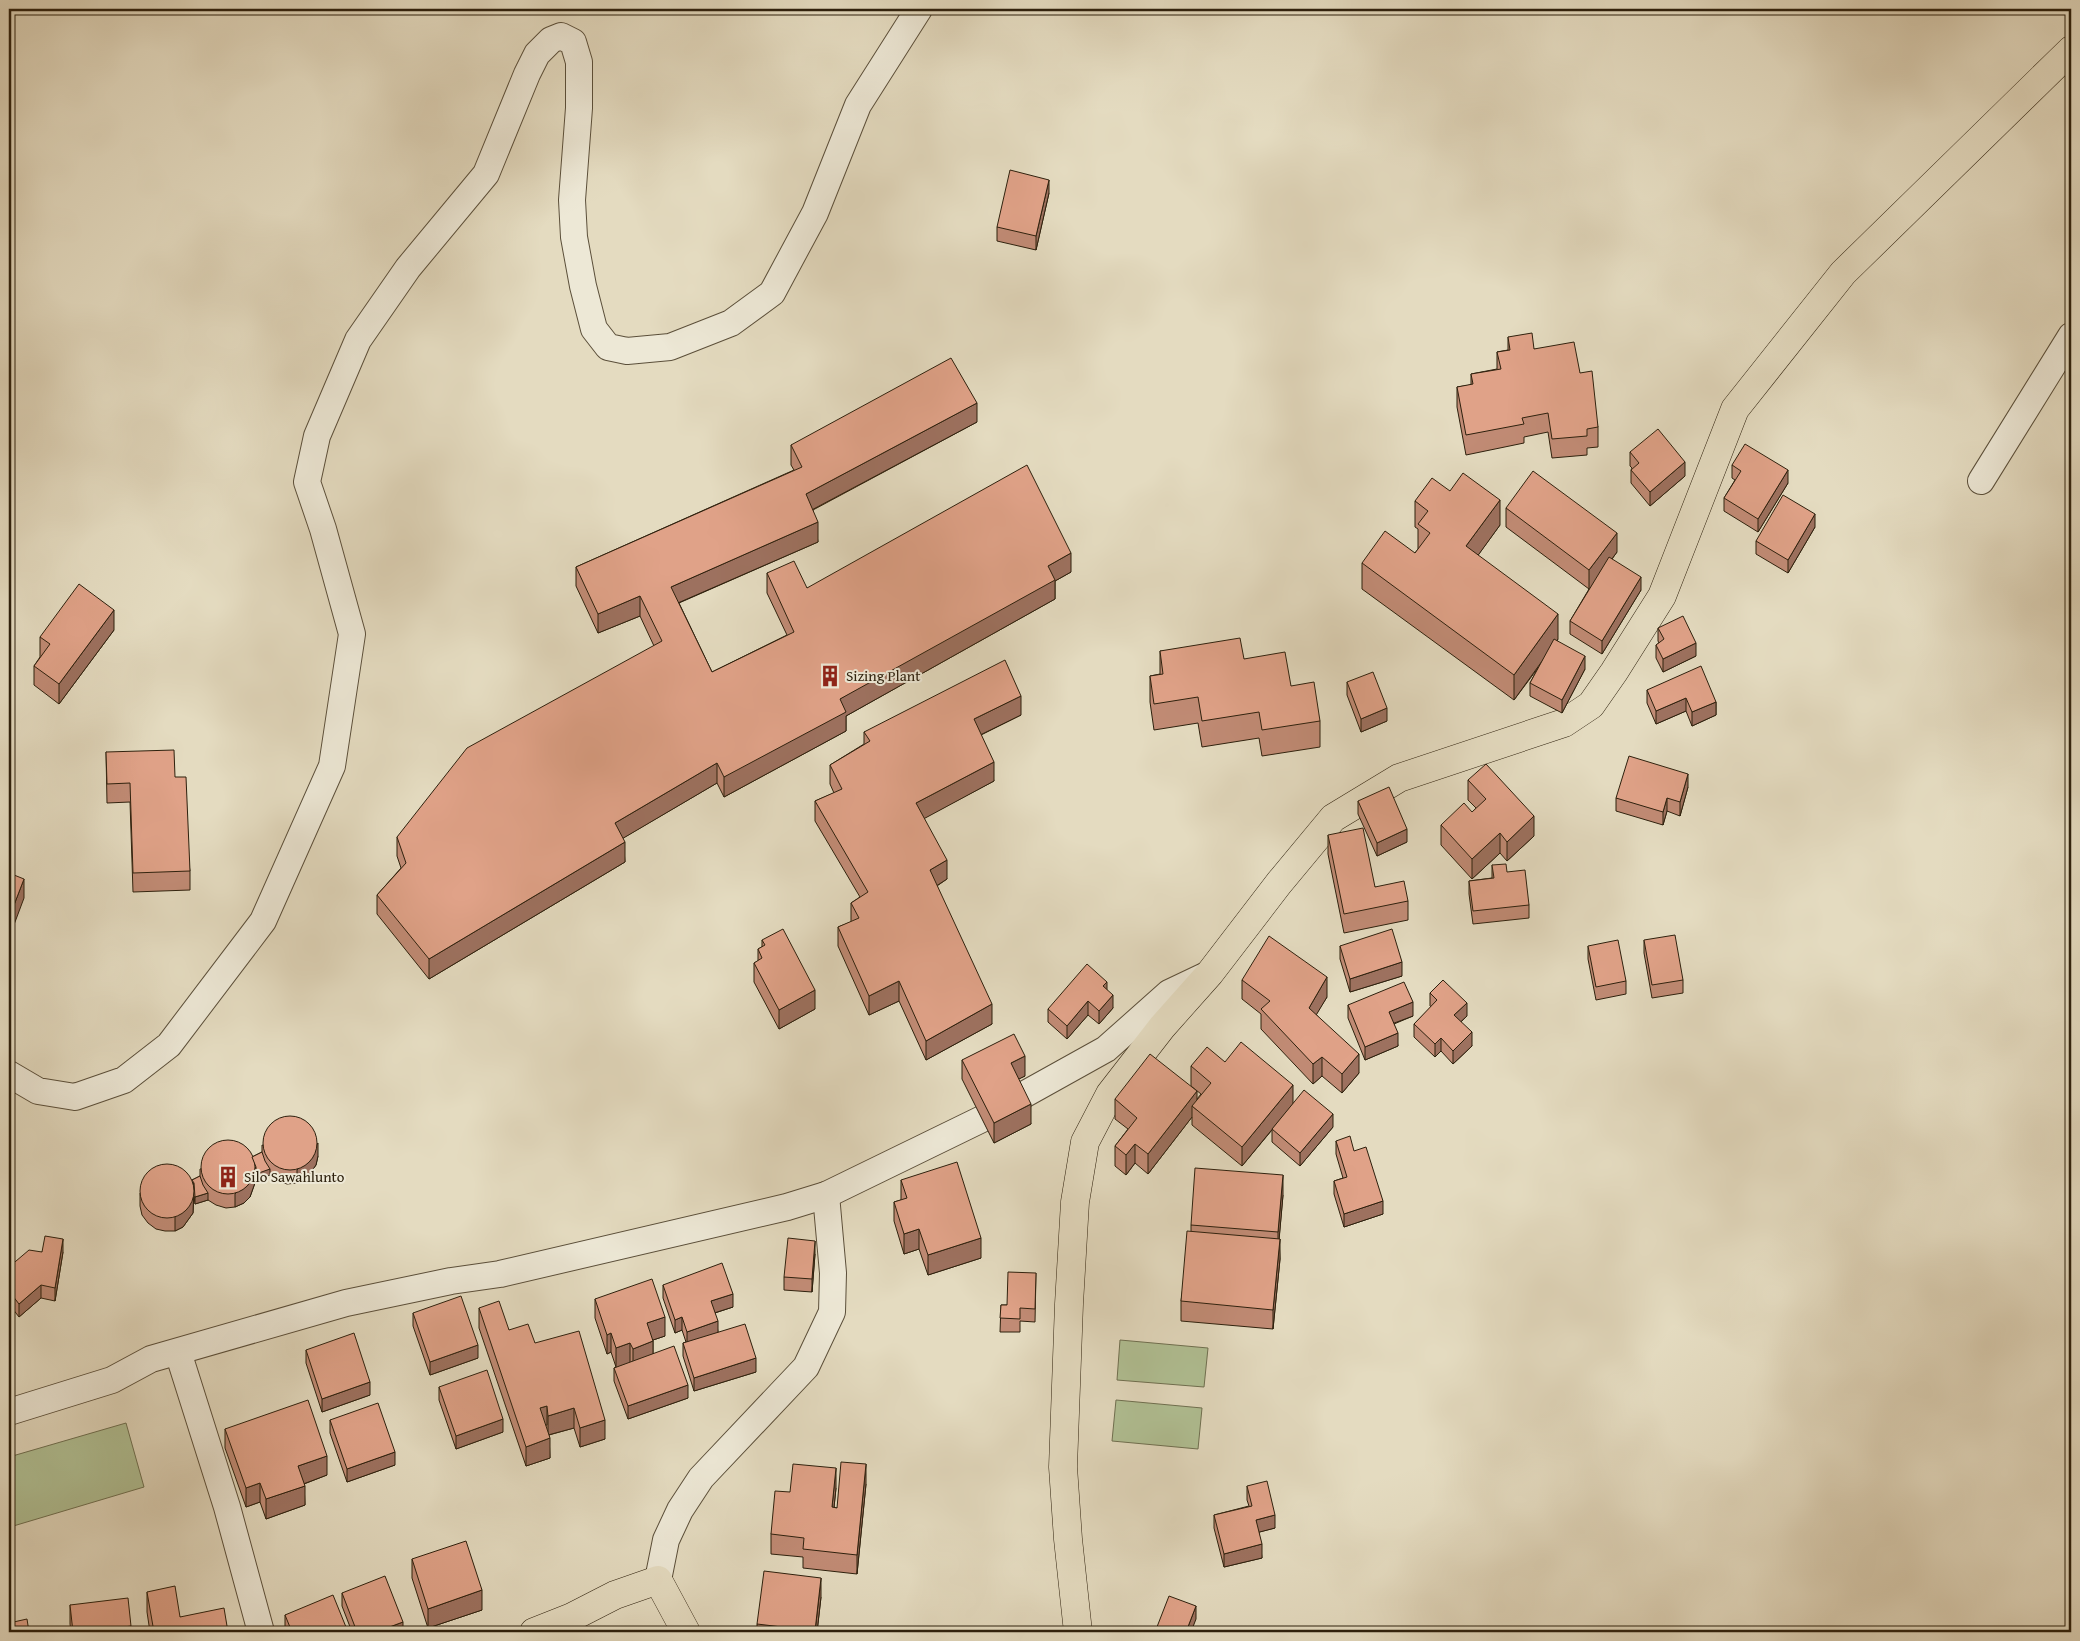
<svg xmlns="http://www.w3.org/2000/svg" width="2080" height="1641" font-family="'Gentium Book Plus',serif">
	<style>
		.green { fill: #b1c195; stroke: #6f7051 }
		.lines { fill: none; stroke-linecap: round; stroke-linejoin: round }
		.minor-casing { stroke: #5b4f3a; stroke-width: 28 }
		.major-casing { stroke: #2d200d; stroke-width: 29 }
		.minor { stroke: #ede8d6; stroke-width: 26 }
		.major { stroke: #e4dbc0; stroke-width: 28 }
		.wall { fill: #c18b75; stroke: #2d200d }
		.shaded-wall { fill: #9d715f; stroke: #2d200d }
		.building { fill: #e0a288; stroke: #2d200d }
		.labels { text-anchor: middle; stroke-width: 4; stroke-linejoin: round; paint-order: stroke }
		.poi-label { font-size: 15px; fill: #2d200d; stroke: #ede8d6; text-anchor: start }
	</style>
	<rect width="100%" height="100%" fill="#e4dbc0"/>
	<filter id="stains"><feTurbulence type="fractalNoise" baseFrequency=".004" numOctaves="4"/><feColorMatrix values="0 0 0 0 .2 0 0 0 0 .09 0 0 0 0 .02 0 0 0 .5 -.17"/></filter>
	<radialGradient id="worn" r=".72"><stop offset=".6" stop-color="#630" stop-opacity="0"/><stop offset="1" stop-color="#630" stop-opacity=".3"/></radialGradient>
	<g class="green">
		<polygon points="1120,1340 1208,1348 1204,1387 1117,1380"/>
		<polygon points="1116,1400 1202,1408 1198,1449 1112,1441"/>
		<polygon points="126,1423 144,1487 10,1527 9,1457"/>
	</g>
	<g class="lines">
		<g class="minor-casing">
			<g id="minor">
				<polyline points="1981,481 2071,336"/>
				<polyline points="9,1074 38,1091 75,1097 124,1080 169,1045 263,921 332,766 352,634 323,529 307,482 317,436 358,340 408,268 486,174 527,74 537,54 551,40 561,36 573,42 579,62 579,108 572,200 574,237 583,286 594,329 608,347 627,351 670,347 731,323 772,293 815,213 858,105 919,9"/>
				<polyline points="1018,1098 1106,1049 1169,993 1209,974"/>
				<polyline points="178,1352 227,1507 261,1632"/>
				<polyline points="9,1412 112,1380 151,1359 346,1303 451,1281 500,1274 787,1207 826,1195 982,1119"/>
				<polyline points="658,1580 666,1540 680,1510 701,1478 806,1367 832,1312 833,1273 826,1195"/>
			</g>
		</g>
		<g class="major-casing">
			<g id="major">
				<polyline points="534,1632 572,1617 615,1595 658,1580 686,1632"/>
				<polyline points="1078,1632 1068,1539 1063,1467 1069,1304 1075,1202 1085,1142 1110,1094 1162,1027 1210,973 1279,883 1333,818 1399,778 1564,723 1591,705 1614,672 1662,596 1735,409 1843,273 2071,50"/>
			</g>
		</g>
		<use href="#minor" class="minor"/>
		<use href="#major" class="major"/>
	</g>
	<g class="wall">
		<polygon points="1049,193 1036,250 997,241 997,227"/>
		<polygon points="1508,337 1534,349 1580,373 1598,427 1598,447 1587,448 1587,455 1552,458 1548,432 1524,437 1524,443 1466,455 1457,407 1457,387 1471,385 1471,374 1497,369 1497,352 1508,350"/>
		<polygon points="977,422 813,510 818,542 679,603 712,672 787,635 767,593 767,573 807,588 1071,572 1055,581 1055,599 846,716 846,731 724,797 717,783 623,838 625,862 429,979 377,914 377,895 401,868 397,856 397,837 654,646 640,616 598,633 576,586 576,567 794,470 791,465 791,445"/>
		<polygon points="1630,452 1685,476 1650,506 1631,483 1631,470 1632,468 1630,466"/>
		<polygon points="1732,465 1788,483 1758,532 1724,511 1724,498 1735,480 1732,478"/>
		<polygon points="1415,501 1500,525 1478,555 1558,639 1557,641 1585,669 1562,713 1530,696 1530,683 1538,668 1514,700 1362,589 1362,563 1415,553 1418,549 1418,529 1415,527"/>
		<polygon points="1506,508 1617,552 1612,559 1641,590 1602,654 1570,634 1570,621 1589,589 1506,527"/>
		<polygon points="1815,527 1788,573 1756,554 1756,541"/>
		<polygon points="1658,628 1696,656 1663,672 1656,658 1656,645 1659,643 1658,641"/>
		<polygon points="114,630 59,704 34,685 34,666 40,657 40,637"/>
		<polygon points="1160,651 1244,659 1291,686 1320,721 1320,747 1262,756 1259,738 1202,747 1198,723 1154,730 1150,702 1150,676 1160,674"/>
		<polygon points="1347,682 1387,721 1361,732 1347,695"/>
		<polygon points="1647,690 1716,702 1716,715 1692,726 1686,711 1656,724 1647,703"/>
		<polygon points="1021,715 981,735 994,781 924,818 947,879 937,886 992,1024 926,1060 899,1001 869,1015 838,946 838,927 851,922 851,903 860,897 815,821 815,801 834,793 830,784 830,765 864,744 864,732"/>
		<polygon points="106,752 175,777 190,871 190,890 133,892 130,802 107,803"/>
		<polygon points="1468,780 1534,836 1507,861 1500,853 1472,879 1441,845 1441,825 1472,812 1476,808 1468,800"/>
		<polygon points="1688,787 1680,816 1667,811 1663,825 1616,811 1616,798"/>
		<polygon points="1358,801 1407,842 1377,856 1358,814"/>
		<polygon points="1328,835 1375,887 1408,901 1408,920 1344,933 1328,854"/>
		<polygon points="1492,865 1507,872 1529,905 1529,918 1473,924 1469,894 1469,881 1492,878"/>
		<polygon points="762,940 815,1009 779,1029 754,982 754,963 758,961 758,949 762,947"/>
		<polygon points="1644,940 1683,980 1683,993 1652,998 1644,953"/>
		<polygon points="1340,946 1402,976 1350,992 1340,959"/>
		<polygon points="1588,946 1626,981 1626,994 1596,1000 1588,959"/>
		<polygon points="1242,980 1327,997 1316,1014 1359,1073 1342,1093 1322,1076 1313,1084 1261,1029 1261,1014 1242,999"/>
		<polygon points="1107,990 1113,1008 1099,1024 1088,1015 1067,1039 1048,1022 1048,1009"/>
		<polygon points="1430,993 1467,1016 1461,1022 1472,1046 1453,1064 1441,1051 1435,1057 1414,1037 1414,1024 1431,1007 1430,1006"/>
		<polygon points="1348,1005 1413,1016 1394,1024 1398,1046 1365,1060 1348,1018"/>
		<polygon points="962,1060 1025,1076 1018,1079 1031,1124 994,1143 962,1079"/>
		<polygon points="1225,1062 1333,1127 1300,1166 1272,1142 1272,1130 1242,1166 1192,1125 1192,1117 1148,1174 1135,1163 1126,1175 1115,1166 1115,1146 1128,1129 1115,1119 1115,1099 1197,1099 1201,1094 1191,1086 1191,1066"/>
		<polygon points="1336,1141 1383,1214 1344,1227 1334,1194 1334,1181 1343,1178 1336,1154"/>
		<polygon points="262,1145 318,1156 316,1165 306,1179 297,1183 287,1184 278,1181 270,1175 256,1180 250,1197 244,1203 235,1207 226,1208 216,1205 208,1200 195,1204 194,1196 193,1213 183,1227 175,1231 165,1231 156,1229 148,1223 142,1215 140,1206 140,1193 192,1180 200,1176 200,1169 252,1157 262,1152"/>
		<polygon points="901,1180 981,1258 928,1275 919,1249 904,1254 894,1221 894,1202 901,1200"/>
		<polygon points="1283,1195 1279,1239 1280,1259 1273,1329 1181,1321 1181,1301 1191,1231 1191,1225"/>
		<polygon points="42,1252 63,1252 55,1301 41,1298 19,1317 9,1304 9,1267"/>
		<polygon points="815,1254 812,1292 784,1290 784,1277"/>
		<polygon points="1036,1273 1035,1322 1020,1321 1020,1332 1000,1332 1001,1305 1007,1305"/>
		<polygon points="663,1285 733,1307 715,1313 718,1332 756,1372 694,1391 683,1356 683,1343 686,1342 682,1330 675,1333 663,1298"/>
		<polygon points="595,1299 665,1336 653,1340 653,1354 688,1398 628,1419 614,1381 614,1368 616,1367 611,1352 607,1354 595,1318"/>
		<polygon points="479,1308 509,1330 535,1343 605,1439 580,1447 574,1428 549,1435 550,1458 526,1466 479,1328"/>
		<polygon points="413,1313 478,1358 430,1375 413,1326"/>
		<polygon points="306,1350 370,1395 322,1412 306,1363"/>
		<polygon points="439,1387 503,1432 456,1449 439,1400"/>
		<polygon points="330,1420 395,1465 347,1482 330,1433"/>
		<polygon points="225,1429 327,1475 304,1484 305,1505 266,1519 260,1502 246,1507 225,1448"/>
		<polygon points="866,1484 857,1574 803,1568 803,1557 771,1554 771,1534 790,1492 836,1488 834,1507 837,1508"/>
		<polygon points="1247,1486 1275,1528 1259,1532 1262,1558 1224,1567 1214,1528 1214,1515 1249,1506 1247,1500"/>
		<polygon points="412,1559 482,1610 428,1628 412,1578"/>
		<polygon points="147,1592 180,1617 228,1632 150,1632 147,1612"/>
		<polygon points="342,1593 403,1632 352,1632 342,1606"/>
		<polygon points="821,1597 817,1632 757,1632 757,1624"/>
		<polygon points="70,1605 131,1626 131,1632 71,1632 70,1624"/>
		<polygon points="285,1615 348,1632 287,1632 285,1628"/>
	</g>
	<g class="shaded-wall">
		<polygon points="1049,180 1049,193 1036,250 1036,236"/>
		<polygon points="977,403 977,422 806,513 806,494"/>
		<polygon points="1685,462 1685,476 1650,506 1650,492"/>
		<polygon points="1788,470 1788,483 1758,532 1758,519"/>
		<polygon points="1500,500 1500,525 1466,572 1466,546"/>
		<polygon points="1815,514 1815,527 1788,573 1788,560"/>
		<polygon points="818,522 818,542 671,606 671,587"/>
		<polygon points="1617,533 1617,552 1589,590 1589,570"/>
		<polygon points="1071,553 1071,572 1055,581 1055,599 846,716 846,731 724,797 724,777 840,699 1048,566"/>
		<polygon points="1641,577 1641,590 1602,654 1602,641"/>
		<polygon points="640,596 640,616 598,633 598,614"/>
		<polygon points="114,610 114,630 59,704 59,684"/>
		<polygon points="1558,614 1558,639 1514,700 1514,675"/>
		<polygon points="1696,643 1696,656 1663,672 1663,659"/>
		<polygon points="1585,656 1585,669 1562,713 1562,700"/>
		<polygon points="1021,696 1021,715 974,738 974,719"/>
		<polygon points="1686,698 1686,711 1656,724 1656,711"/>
		<polygon points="1716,702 1716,715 1692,726 1692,712"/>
		<polygon points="1387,708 1387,721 1361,732 1361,719"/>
		<polygon points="994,762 994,781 916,823 916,803"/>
		<polygon points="717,763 717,783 615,843 615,823"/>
		<polygon points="1688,774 1688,787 1680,816 1680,802"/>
		<polygon points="1667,798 1667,811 1663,825 1663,812"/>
		<polygon points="1534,816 1534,836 1507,861 1507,842"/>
		<polygon points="1407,829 1407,842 1377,856 1377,843"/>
		<polygon points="1500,833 1500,853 1472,879 1472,859"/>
		<polygon points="625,842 625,862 429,979 429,959"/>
		<polygon points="947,860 947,879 930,890 930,870"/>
		<polygon points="24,879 24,898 9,938 9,918"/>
		<polygon points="1402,962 1402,976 1350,992 1350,979"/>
		<polygon points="1327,977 1327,997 1309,1027 1309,1008"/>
		<polygon points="899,981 899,1001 869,1015 869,996"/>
		<polygon points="1107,982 1107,995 1103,986"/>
		<polygon points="815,990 815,1009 779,1029 779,1010"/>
		<polygon points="1113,995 1113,1008 1099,1024 1099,1011"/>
		<polygon points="1088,1001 1088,1015 1067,1039 1067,1026"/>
		<polygon points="1413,1002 1413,1016 1389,1025 1389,1012"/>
		<polygon points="1467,1003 1467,1016 1454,1028 1454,1015"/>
		<polygon points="992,1004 992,1024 926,1060 926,1041"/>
		<polygon points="1472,1032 1472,1046 1453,1064 1453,1051"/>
		<polygon points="1398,1033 1398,1046 1365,1060 1365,1047"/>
		<polygon points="1441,1038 1441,1051 1435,1057 1435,1044"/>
		<polygon points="1359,1054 1359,1073 1342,1093 1342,1074"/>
		<polygon points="1025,1056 1025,1076 1011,1083 1011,1063"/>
		<polygon points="1322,1057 1322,1076 1313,1084 1313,1064"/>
		<polygon points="1293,1085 1293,1104 1242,1166 1242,1147"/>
		<polygon points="1197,1091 1197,1110 1192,1106 1192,1117 1148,1174 1148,1154"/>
		<polygon points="1031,1104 1031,1124 994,1143 994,1123"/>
		<polygon points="1333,1114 1333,1127 1300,1166 1300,1153"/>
		<polygon points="318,1143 318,1156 316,1165 306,1179 297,1183 297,1170"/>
		<polygon points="1135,1144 1135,1163 1126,1175 1126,1155"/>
		<polygon points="256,1167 270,1169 270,1175 256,1180 250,1197 244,1203 235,1207 235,1194"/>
		<polygon points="1283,1175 1283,1195 1278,1252 1278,1232"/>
		<polygon points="194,1183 193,1213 183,1227 175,1231 175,1217"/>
		<polygon points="208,1193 208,1200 195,1204 195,1197"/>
		<polygon points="1383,1201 1383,1214 1344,1227 1344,1214"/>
		<polygon points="919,1229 919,1249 904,1254 904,1234"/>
		<polygon points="981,1238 981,1258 928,1275 928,1255"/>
		<polygon points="63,1239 63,1252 55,1301 55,1288"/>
		<polygon points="1280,1239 1280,1259 1273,1329 1273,1310"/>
		<polygon points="815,1241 815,1254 812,1292 812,1279"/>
		<polygon points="41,1285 41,1298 19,1317 19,1304"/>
		<polygon points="733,1294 733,1307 711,1314 711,1301"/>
		<polygon points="665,1317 665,1336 647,1342 647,1323"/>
		<polygon points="682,1317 682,1330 675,1333 675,1320"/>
		<polygon points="718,1321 718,1334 687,1345 687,1332"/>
		<polygon points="611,1333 611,1352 607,1354 607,1335"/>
		<polygon points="653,1341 653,1361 633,1368 633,1349"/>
		<polygon points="630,1343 630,1363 616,1368 616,1348"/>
		<polygon points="478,1345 478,1358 430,1375 430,1362"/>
		<polygon points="756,1358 756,1372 694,1391 694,1378"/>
		<polygon points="370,1382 370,1395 322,1412 322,1399"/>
		<polygon points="688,1385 688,1398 628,1419 628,1406"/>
		<polygon points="547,1406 547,1425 540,1427 540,1408"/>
		<polygon points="574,1408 574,1428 548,1435 548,1416"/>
		<polygon points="503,1419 503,1432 456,1449 456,1436"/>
		<polygon points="605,1420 605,1439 580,1447 580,1428"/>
		<polygon points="550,1438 550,1458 526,1466 526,1447"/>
		<polygon points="395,1452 395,1465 347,1482 347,1469"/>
		<polygon points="327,1456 327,1475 298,1486 298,1466"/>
		<polygon points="866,1464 866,1484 857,1574 857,1555"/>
		<polygon points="836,1468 836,1488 832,1527 832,1507"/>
		<polygon points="260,1483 260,1502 246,1507 246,1488"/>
		<polygon points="305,1486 305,1505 266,1519 266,1499"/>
		<polygon points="1275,1515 1275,1528 1256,1533 1256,1520"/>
		<polygon points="1262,1544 1262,1558 1224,1567 1224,1554"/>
		<polygon points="821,1578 821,1597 817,1632 815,1632"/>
		<polygon points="482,1590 482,1610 428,1628 428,1609"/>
		<polygon points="1196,1606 1196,1619 1191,1632 1186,1632"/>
		<polygon points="403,1622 403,1632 376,1632"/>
	</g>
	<g class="building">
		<polygon points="1010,170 1049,180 1036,236 997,227"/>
		<polygon points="1532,333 1534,349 1574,342 1580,373 1592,371 1598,427 1587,429 1587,436 1552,439 1548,413 1522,418 1524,424 1466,435 1457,387 1473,384 1471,374 1501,369 1497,352 1510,350 1508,337"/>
		<polygon points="951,358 977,403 806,494 818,522 671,587 712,672 794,632 767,573 794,561 807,588 1027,465 1071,553 1048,566 1055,580 840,699 846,712 724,777 717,763 615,823 625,842 429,959 377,895 406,863 397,837 467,748 662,641 640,596 598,614 576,567 802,467 791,445"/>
		<polygon points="1658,429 1685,462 1650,492 1631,470 1639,463 1630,452"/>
		<polygon points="1745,444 1788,470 1758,519 1724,498 1741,471 1732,465"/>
		<polygon points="1533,471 1617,533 1589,570 1506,508"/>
		<polygon points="1463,473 1500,500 1466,546 1558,614 1514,675 1362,563 1385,531 1415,553 1430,533 1418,524 1428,511 1415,501 1432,478 1450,491"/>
		<polygon points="1783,495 1815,514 1788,560 1756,541"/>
		<polygon points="1609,557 1641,577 1602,641 1570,621"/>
		<polygon points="79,584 114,610 59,684 34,666 50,644 40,637"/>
		<polygon points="1683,616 1696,643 1663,659 1656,645 1664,639 1658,628"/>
		<polygon points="1240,638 1244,659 1285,652 1291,686 1314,682 1320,721 1262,730 1259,712 1202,721 1198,697 1154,704 1150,676 1163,674 1160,651"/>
		<polygon points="1554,639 1585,656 1562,700 1530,683"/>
		<polygon points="1005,660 1021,696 974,719 994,762 916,803 947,860 930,870 992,1004 926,1041 899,981 869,996 838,927 859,918 851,903 868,892 815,801 842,789 830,765 870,741 864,732"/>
		<polygon points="1701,666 1716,702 1692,712 1686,698 1656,711 1647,690"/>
		<polygon points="1373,672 1387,708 1361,719 1347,682"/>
		<polygon points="174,750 175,777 186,777 190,871 133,873 130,783 107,784 106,752"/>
		<polygon points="1629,756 1688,774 1680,802 1667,798 1663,812 1616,798"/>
		<polygon points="1486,764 1534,816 1507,842 1500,833 1472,859 1441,825 1464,803 1472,812 1486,799 1468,780"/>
		<polygon points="1389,787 1407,829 1377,843 1358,801"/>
		<polygon points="1363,828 1375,887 1404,881 1408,901 1344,914 1328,835"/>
		<polygon points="1506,864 1507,872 1525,870 1529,905 1473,911 1469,881 1494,878 1492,865"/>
		<polygon points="9,873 24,879 9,918"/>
		<polygon points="783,929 815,990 779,1010 754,963 762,958 758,949 765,945 762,940"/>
		<polygon points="1392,929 1402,962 1350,979 1340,946"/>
		<polygon points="1675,935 1683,980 1652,985 1644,940"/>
		<polygon points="1269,936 1327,977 1309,1008 1359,1054 1342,1074 1322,1057 1313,1064 1261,1009 1270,1001 1242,980"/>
		<polygon points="1618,940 1626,981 1596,987 1588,946"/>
		<polygon points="1087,964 1107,982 1103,986 1113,995 1099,1011 1088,1001 1067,1026 1048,1009"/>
		<polygon points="1443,980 1467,1003 1454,1015 1472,1032 1453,1051 1441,1038 1435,1044 1414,1024 1437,1000 1430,993"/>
		<polygon points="1404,982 1413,1002 1389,1012 1398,1033 1365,1047 1348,1005"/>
		<polygon points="1014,1034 1025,1056 1011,1063 1031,1104 994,1123 962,1060"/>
		<polygon points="1241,1042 1293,1085 1242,1147 1192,1106 1211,1083 1191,1066 1207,1047 1225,1062"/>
		<polygon points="1150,1054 1197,1091 1148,1154 1135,1144 1126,1155 1115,1146 1137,1118 1115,1099"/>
		<polygon points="1304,1090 1333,1114 1300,1153 1272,1129"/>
		<circle cx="290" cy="1143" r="27"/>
		<polygon points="1350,1136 1354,1151 1366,1147 1383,1201 1344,1214 1334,1181 1347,1177 1336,1141"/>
		<circle cx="228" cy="1167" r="27"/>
		<polygon points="262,1152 265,1161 270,1169 256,1174 256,1167 252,1157"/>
		<polygon points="957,1162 981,1238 928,1255 919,1229 904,1234 894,1202 907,1198 901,1180"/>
		<circle cx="167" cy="1191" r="27"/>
		<polygon points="1195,1168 1283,1175 1278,1232 1191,1225"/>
		<polygon points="200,1176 203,1185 208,1193 195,1197 194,1183 192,1180"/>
		<polygon points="1187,1231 1280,1239 1273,1310 1181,1301"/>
		<polygon points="45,1236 63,1239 55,1288 41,1285 19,1304 9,1291 9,1267 29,1250 42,1252"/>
		<polygon points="788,1238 815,1241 812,1279 784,1277"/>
		<polygon points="722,1263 733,1294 711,1301 718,1321 687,1332 682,1317 675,1320 663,1285"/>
		<polygon points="1008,1272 1036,1273 1035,1309 1020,1308 1020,1319 1000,1318 1001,1305 1007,1305"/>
		<polygon points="652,1279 665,1317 647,1323 653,1341 633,1349 630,1343 616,1348 611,1333 607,1335 595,1299"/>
		<polygon points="461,1296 478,1345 430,1362 413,1313"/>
		<polygon points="499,1301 509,1330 528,1324 535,1343 579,1331 605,1420 580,1428 574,1408 548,1416 547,1406 540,1408 550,1438 526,1447 479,1308"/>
		<polygon points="745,1324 756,1358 694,1378 683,1343"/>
		<polygon points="354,1333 370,1382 322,1399 306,1350"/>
		<polygon points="674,1346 688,1385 628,1406 614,1368"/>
		<polygon points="487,1370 503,1419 456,1436 439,1387"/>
		<polygon points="308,1400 327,1456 298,1466 305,1486 266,1499 260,1483 246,1488 225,1429"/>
		<polygon points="378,1403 395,1452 347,1469 330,1420"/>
		<polygon points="841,1462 866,1464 857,1555 803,1549 804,1538 771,1534 775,1491 790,1492 793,1464 836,1468 832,1507 837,1508"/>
		<polygon points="1267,1481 1275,1515 1256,1520 1262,1544 1224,1554 1214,1515 1252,1506 1247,1486"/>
		<polygon points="466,1541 482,1590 428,1609 412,1559"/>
		<polygon points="764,1571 821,1578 815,1631 757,1624"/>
		<polygon points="385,1576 403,1622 376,1632 357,1632 342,1593"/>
		<polygon points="175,1586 180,1617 224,1608 228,1632 154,1632 147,1592"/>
		<polygon points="333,1595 348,1632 292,1632 285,1615"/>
		<polygon points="1169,1596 1196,1606 1186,1632 1155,1632"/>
		<polygon points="128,1598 131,1626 116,1628 116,1632 73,1632 70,1605"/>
		<polygon points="27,1619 29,1632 9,1632 9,1623"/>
	</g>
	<defs>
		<g id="building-bare" transform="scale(1.725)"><path d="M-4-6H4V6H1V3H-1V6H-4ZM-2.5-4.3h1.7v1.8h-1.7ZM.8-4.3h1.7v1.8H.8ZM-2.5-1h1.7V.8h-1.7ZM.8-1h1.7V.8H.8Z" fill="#8f2418" stroke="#ede8d6" stroke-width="2.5" paint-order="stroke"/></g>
	</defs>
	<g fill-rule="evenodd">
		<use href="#building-bare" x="830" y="676"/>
		<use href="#building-bare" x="228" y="1177"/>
	</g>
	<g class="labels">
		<g class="poi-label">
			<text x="846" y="681">Sizing Plant</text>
			<text x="244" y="1182">Silo Sawahlunto</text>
		</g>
	</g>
	<rect width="2080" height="1641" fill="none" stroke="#e4dbc0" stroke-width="30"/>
	<rect x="10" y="10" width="2060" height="1621" fill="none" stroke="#2d200d" stroke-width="2.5"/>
	<rect x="15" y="15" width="2050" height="1611" fill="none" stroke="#2d200d"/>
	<rect width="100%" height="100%" filter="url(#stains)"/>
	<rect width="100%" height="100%" fill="url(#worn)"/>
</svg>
